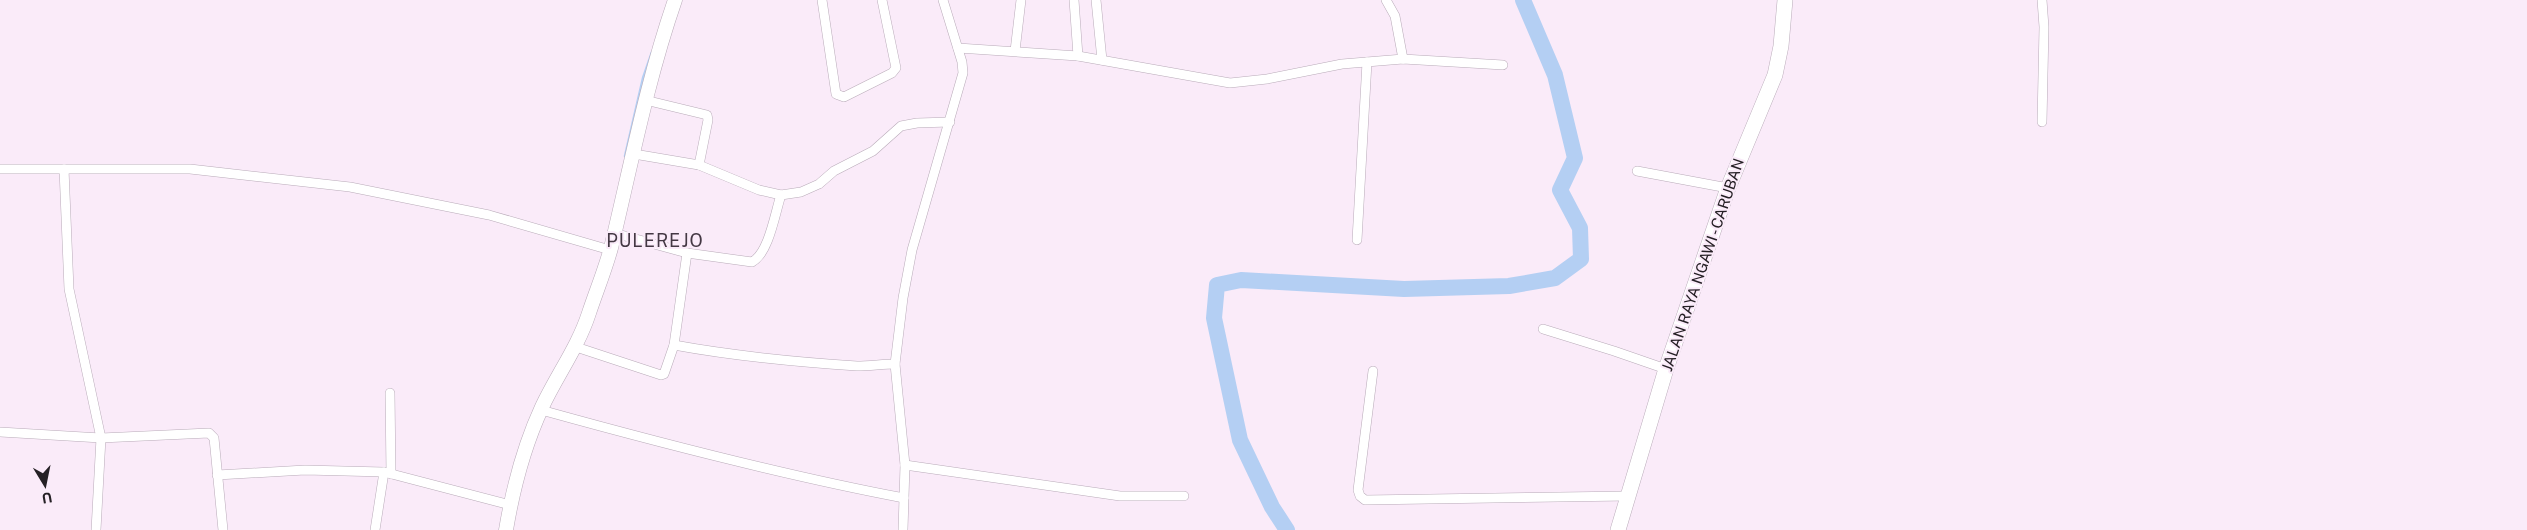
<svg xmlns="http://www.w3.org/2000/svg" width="2527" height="530" font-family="'Public Sans',sans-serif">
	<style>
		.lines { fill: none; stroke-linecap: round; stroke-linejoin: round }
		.stream { stroke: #b4cff3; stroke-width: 2.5 }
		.river { stroke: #b4cff3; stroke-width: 16 }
		.minor-casing { stroke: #b9abb9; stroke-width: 10 }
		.secondary-casing { stroke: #b9abb9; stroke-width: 15 }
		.trunk-casing { stroke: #b9abb9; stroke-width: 16 }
		.minor { stroke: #fff; stroke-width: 9 }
		.secondary { stroke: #fff; stroke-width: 14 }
		.trunk { stroke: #fff; stroke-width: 15 }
		.labels { text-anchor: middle; stroke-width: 4; stroke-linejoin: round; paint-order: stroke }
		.street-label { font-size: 15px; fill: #252025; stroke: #faebf9 }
		.quarter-label { font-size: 18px; letter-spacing: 1px; fill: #443844; stroke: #faebf9 }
	</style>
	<rect width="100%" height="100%" fill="#faebf9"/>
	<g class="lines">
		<polyline class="stream" points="625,156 643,78 652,52"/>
		<polyline class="river" points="1287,530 1272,507 1240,440 1214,318 1217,285 1241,280 1404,289 1509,286 1555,278 1581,259 1580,228 1560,190 1575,158 1555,75 1523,0"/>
		<g class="minor-casing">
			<g id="minor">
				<polyline points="822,0 836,94 844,97 892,73 896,68 882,0"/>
				<polyline points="1074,0 1078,56"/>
				<polyline points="1096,0 1102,60"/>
				<polyline points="1386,0 1395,16 1403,59"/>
				<polyline points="2042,0 2044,27 2042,122"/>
				<polyline points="958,48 1078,56 1230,83 1267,79 1342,64 1403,59 1503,65"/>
				<polyline points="1015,51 1021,0"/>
				<polyline points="645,100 707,115 708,120 699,165"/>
				<polyline points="634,154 699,165 759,190 781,195 801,192 819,184 834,171 873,151 901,126 917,123 950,122"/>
				<polyline points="0,169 190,169 350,187 489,215 610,250"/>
				<polyline points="64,169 69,289 101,438 96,530"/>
				<polyline points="1637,171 1728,188"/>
				<path d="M 614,233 L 687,253 L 752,262 C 769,253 775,213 781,195"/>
				<polyline points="1357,240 1367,62"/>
				<polyline points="1543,329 1614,351 1666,369"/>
				<path d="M 674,345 C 734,356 796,362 857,366 C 870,366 883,364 895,364"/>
				<polyline points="576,347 661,375 664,374 674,345 687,253"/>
				<polyline points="1373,371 1358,490 1360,496 1365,500 1628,496"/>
				<polyline points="390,393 391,474"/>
				<path d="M 541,410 C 660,443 782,475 904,498"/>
				<polyline points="0,432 101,438 209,433 214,438 223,530"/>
				<polyline points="905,465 1120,496 1184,496"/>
				<polyline points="217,475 305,470 384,472 510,505"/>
				<polyline points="375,530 384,472"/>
				<polyline points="903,530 905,465 895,364 903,298 912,250 963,73 962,62 943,0"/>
			</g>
		</g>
		<g class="secondary-casing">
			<path id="secondary" d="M 506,530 C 513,488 524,446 542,407 C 557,375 578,347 589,313 C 596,292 605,270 611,248 C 631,165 647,81 675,0"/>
		</g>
		<g class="trunk-casing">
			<polyline id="trunk" points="1618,530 1666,369 1703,261 1728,188 1775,75 1781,46 1785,0"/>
		</g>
		<use href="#minor" class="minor"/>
		<use href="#secondary" class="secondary"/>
		<use href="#trunk" class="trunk"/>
	</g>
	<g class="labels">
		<g class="street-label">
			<text transform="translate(1703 265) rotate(-71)" y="5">JALAN RAYA NGAWI - CARUBAN</text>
		</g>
		<g class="quarter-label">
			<text x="655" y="247">PULEREJO</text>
		</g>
	</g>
	<g transform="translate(45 485) rotate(170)" stroke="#faebf9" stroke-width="4" paint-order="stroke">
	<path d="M0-4L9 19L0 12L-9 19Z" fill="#252025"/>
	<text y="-8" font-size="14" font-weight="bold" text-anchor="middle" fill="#252025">U</text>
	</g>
</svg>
